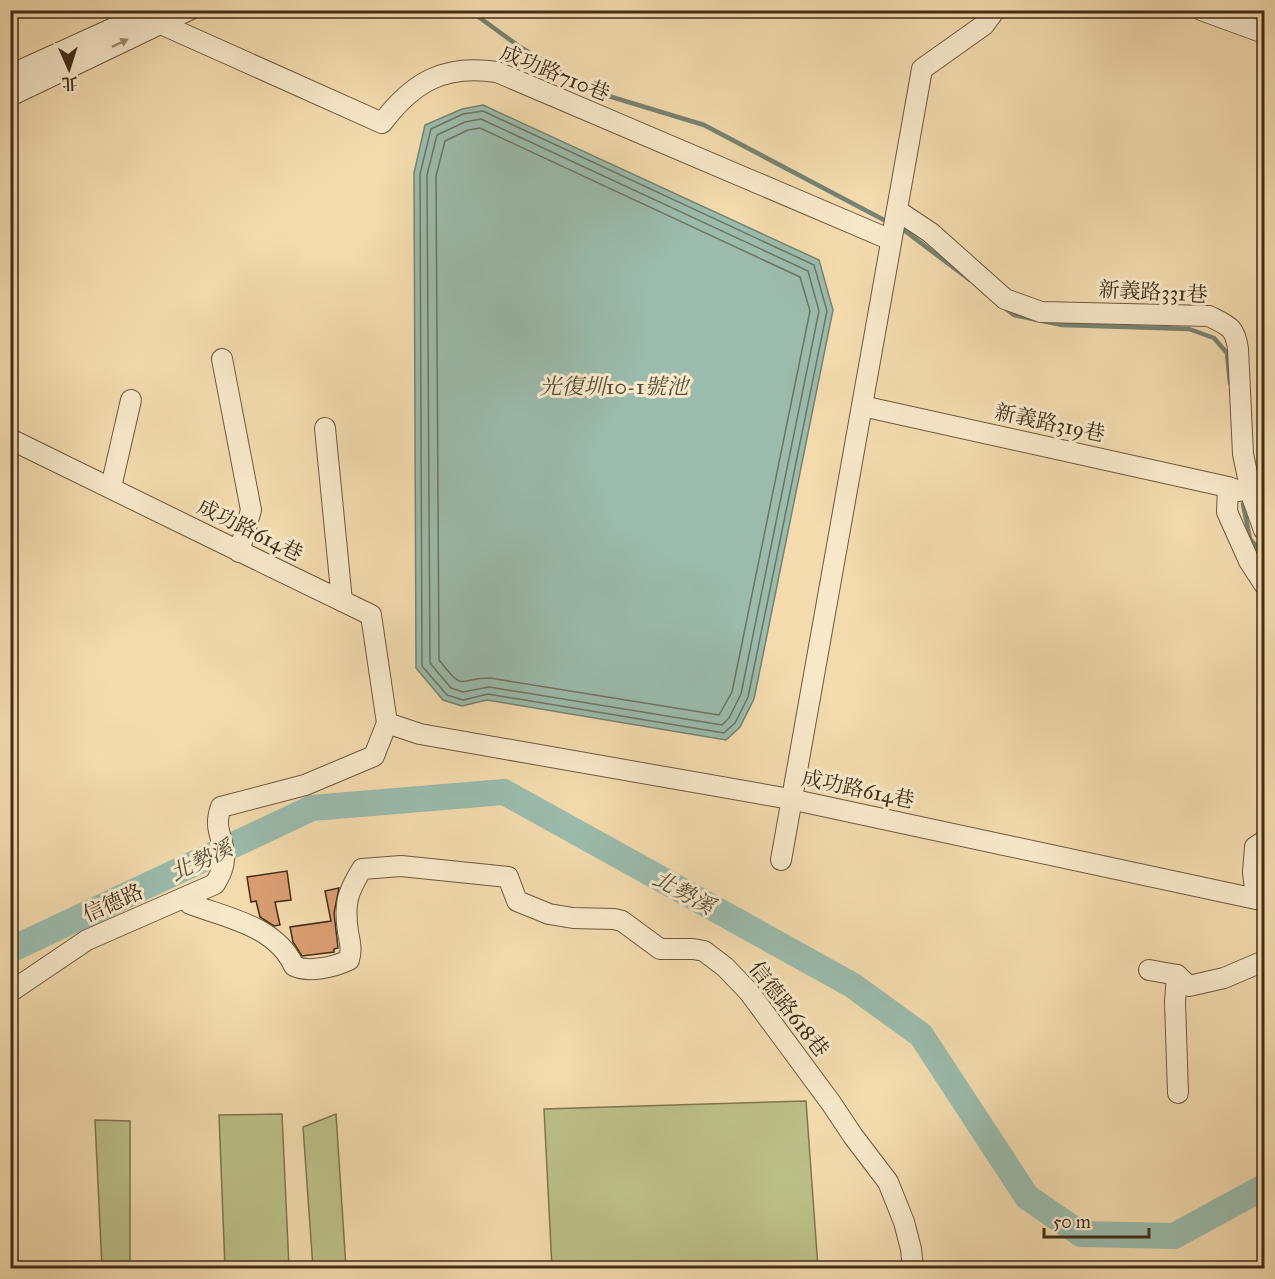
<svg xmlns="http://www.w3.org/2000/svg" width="1275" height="1279" font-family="'IM FELL Great Primer','Noto Serif TC',serif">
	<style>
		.green { fill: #bcc089; stroke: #7f7650; stroke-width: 1.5 }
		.water { fill: #9bbbac; stroke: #778271; stroke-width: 1.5 }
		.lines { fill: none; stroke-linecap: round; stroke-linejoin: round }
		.shore { stroke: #6e7462; stroke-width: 1.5 }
		.stream { stroke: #778271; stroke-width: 4.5 }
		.river { stroke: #9bbbac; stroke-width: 26 }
		.building { fill: #da9e72; stroke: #422d18; stroke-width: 1.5 }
		.minor-casing { stroke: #6e583e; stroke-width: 22 }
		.minor { stroke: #f7e8ca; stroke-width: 20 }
		.oneway { fill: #9c8a71 }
		.labels { text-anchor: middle; stroke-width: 6; stroke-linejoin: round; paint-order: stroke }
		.street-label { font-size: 21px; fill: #422d18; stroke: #f7e8ca }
		.water-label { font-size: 22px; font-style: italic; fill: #58503d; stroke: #f7e8ca }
	</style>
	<rect width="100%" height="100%" fill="#f3dbae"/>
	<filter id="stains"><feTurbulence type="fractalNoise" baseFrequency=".00333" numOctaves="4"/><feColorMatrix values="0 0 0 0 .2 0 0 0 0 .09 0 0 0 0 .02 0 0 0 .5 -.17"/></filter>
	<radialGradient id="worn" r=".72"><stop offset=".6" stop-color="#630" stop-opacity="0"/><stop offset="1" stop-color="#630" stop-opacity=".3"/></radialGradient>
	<g class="green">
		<polygon points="806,1101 818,1268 552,1268 544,1109"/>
		<polygon points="282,1114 289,1268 225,1268 219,1115"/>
		<polygon points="336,1114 346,1268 313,1268 303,1127"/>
		<polygon points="95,1120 130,1121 130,1268 102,1268"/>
	</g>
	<polygon class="water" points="483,105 819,260 833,310 754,699 740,727 726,740 487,700 462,706 443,700 416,668 414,173 425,125 462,109"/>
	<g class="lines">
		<g class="shore">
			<polygon points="483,111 814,265 827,311 748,697 735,723 724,733 488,694 463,700 447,695 422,666 420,174 431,129 463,114"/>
			<polygon points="481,119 808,271 819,311 741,694 729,718 722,725 489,687 463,692 451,688 430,663 427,175 437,135 465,122"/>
			<path d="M 480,128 L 800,277 L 810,311 L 732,692 L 719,715 L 490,678 C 456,678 465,693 439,660 L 436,176 L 445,141 L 468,130 Z"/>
		</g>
		<g class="stream">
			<polyline points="469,10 520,47 592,91 704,125 884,220"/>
			<polyline points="905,231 970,280"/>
			<polyline points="1005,308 1014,315 1062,325 1189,329 1214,338 1227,353 1230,383"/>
			<polyline points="1243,504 1250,539 1264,555"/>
		</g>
		<polyline class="river" points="10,950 312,808 504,792 852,985 921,1035 1027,1197 1081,1234 1174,1236 1264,1187"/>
	</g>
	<g class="building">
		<polygon points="287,871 291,900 275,902 280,925 274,926 260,917 256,901 251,902 247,877"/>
		<polygon points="339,888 334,913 338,948 334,949 334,952 302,956 293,942 290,927 331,921 325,891"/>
	</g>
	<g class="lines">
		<g class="minor-casing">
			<g id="minor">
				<polyline points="1201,10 1264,33"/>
				<path d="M 153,11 L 161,24 L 382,123 C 413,82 444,64 497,72 L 891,240"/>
				<polyline points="10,75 153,10"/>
				<polyline points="10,96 189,10"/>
				<path d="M 898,211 L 931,233 L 1005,299 L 1041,312 L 1209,316 C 1229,326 1235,327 1238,349 L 1243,454 L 1252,497 L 1264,530"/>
				<polyline points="222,359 251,510 239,552"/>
				<polyline points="862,406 1228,487"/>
				<polyline points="325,428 342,601"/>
				<path d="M 10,439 C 131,498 250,557 371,615 L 387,723 L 374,756 L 305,785 L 221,807 C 213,829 223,835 224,856 C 225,866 220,875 215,884 L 87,940 L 10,992"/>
				<polyline points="111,487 131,400"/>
				<polyline points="1239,491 1228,487 1227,512 1249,561 1264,584"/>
				<polyline points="387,723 420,734 790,799 1256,899 1253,872 1255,847 1264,841"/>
				<polyline points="781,860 922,69 984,25 995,10"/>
				<path d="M 186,898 L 190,904 C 227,918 276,926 294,966 C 309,973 334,967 349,960 C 352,950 350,942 348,932 C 344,904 347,893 362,869 L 401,866 L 508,877 L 517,901 L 549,914 L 573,918 L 614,919 L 622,921 L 660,949 L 693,949 L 704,951 L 725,967 L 749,992 L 831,1103 L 853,1136 L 888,1182 L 904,1222 L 911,1249 L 913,1268"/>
				<polyline points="1149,970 1177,975"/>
				<polyline points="1178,1093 1175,1002 1177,975 1189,986 1224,978 1264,961"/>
			</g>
		</g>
		<use href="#minor" class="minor"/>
	</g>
	<defs><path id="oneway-solid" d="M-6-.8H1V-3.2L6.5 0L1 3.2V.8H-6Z" transform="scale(1.5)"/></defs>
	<use class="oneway" href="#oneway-solid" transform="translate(120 43) rotate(-26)"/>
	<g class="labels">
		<g class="street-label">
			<text transform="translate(555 73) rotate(22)" y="7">成功路710巷</text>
			<text transform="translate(1153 292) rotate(3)" y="7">新義路331巷</text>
			<text transform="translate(1050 423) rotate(12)" y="7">新義路319巷</text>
			<text transform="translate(250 530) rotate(26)" y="7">成功路614巷</text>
			<text transform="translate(858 789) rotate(12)" y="7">成功路614巷</text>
			<text transform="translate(113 903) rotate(-24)" y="7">信德路</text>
			<text transform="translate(789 1009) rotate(52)" y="7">信德路618巷</text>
		</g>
		<g class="water-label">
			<text x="614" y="394">光復圳10-1號池</text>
			<text transform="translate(201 860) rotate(-25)" y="8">北勢溪</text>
			<text transform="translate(684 892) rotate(29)" y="8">北勢溪</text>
		</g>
	</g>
	<rect width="1275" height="1279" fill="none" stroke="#f3dbae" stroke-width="36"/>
	<rect x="12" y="12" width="1251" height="1255" fill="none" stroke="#422d18" stroke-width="3"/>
	<rect x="18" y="18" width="1239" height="1243" fill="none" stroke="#422d18" stroke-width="1.5"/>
	<g transform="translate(69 69) rotate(177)" stroke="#f7e8ca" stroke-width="4.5" paint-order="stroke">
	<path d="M0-4.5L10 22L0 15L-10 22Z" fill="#422d18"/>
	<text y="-9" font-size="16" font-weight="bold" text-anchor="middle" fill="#422d18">北</text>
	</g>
	<path d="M1044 1228v9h105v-9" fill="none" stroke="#422d18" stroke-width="3"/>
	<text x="1053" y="1228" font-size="18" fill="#422d18" stroke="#f7e8ca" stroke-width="4.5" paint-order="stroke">50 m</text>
	<rect width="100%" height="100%" filter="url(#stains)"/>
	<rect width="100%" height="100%" fill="url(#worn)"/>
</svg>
